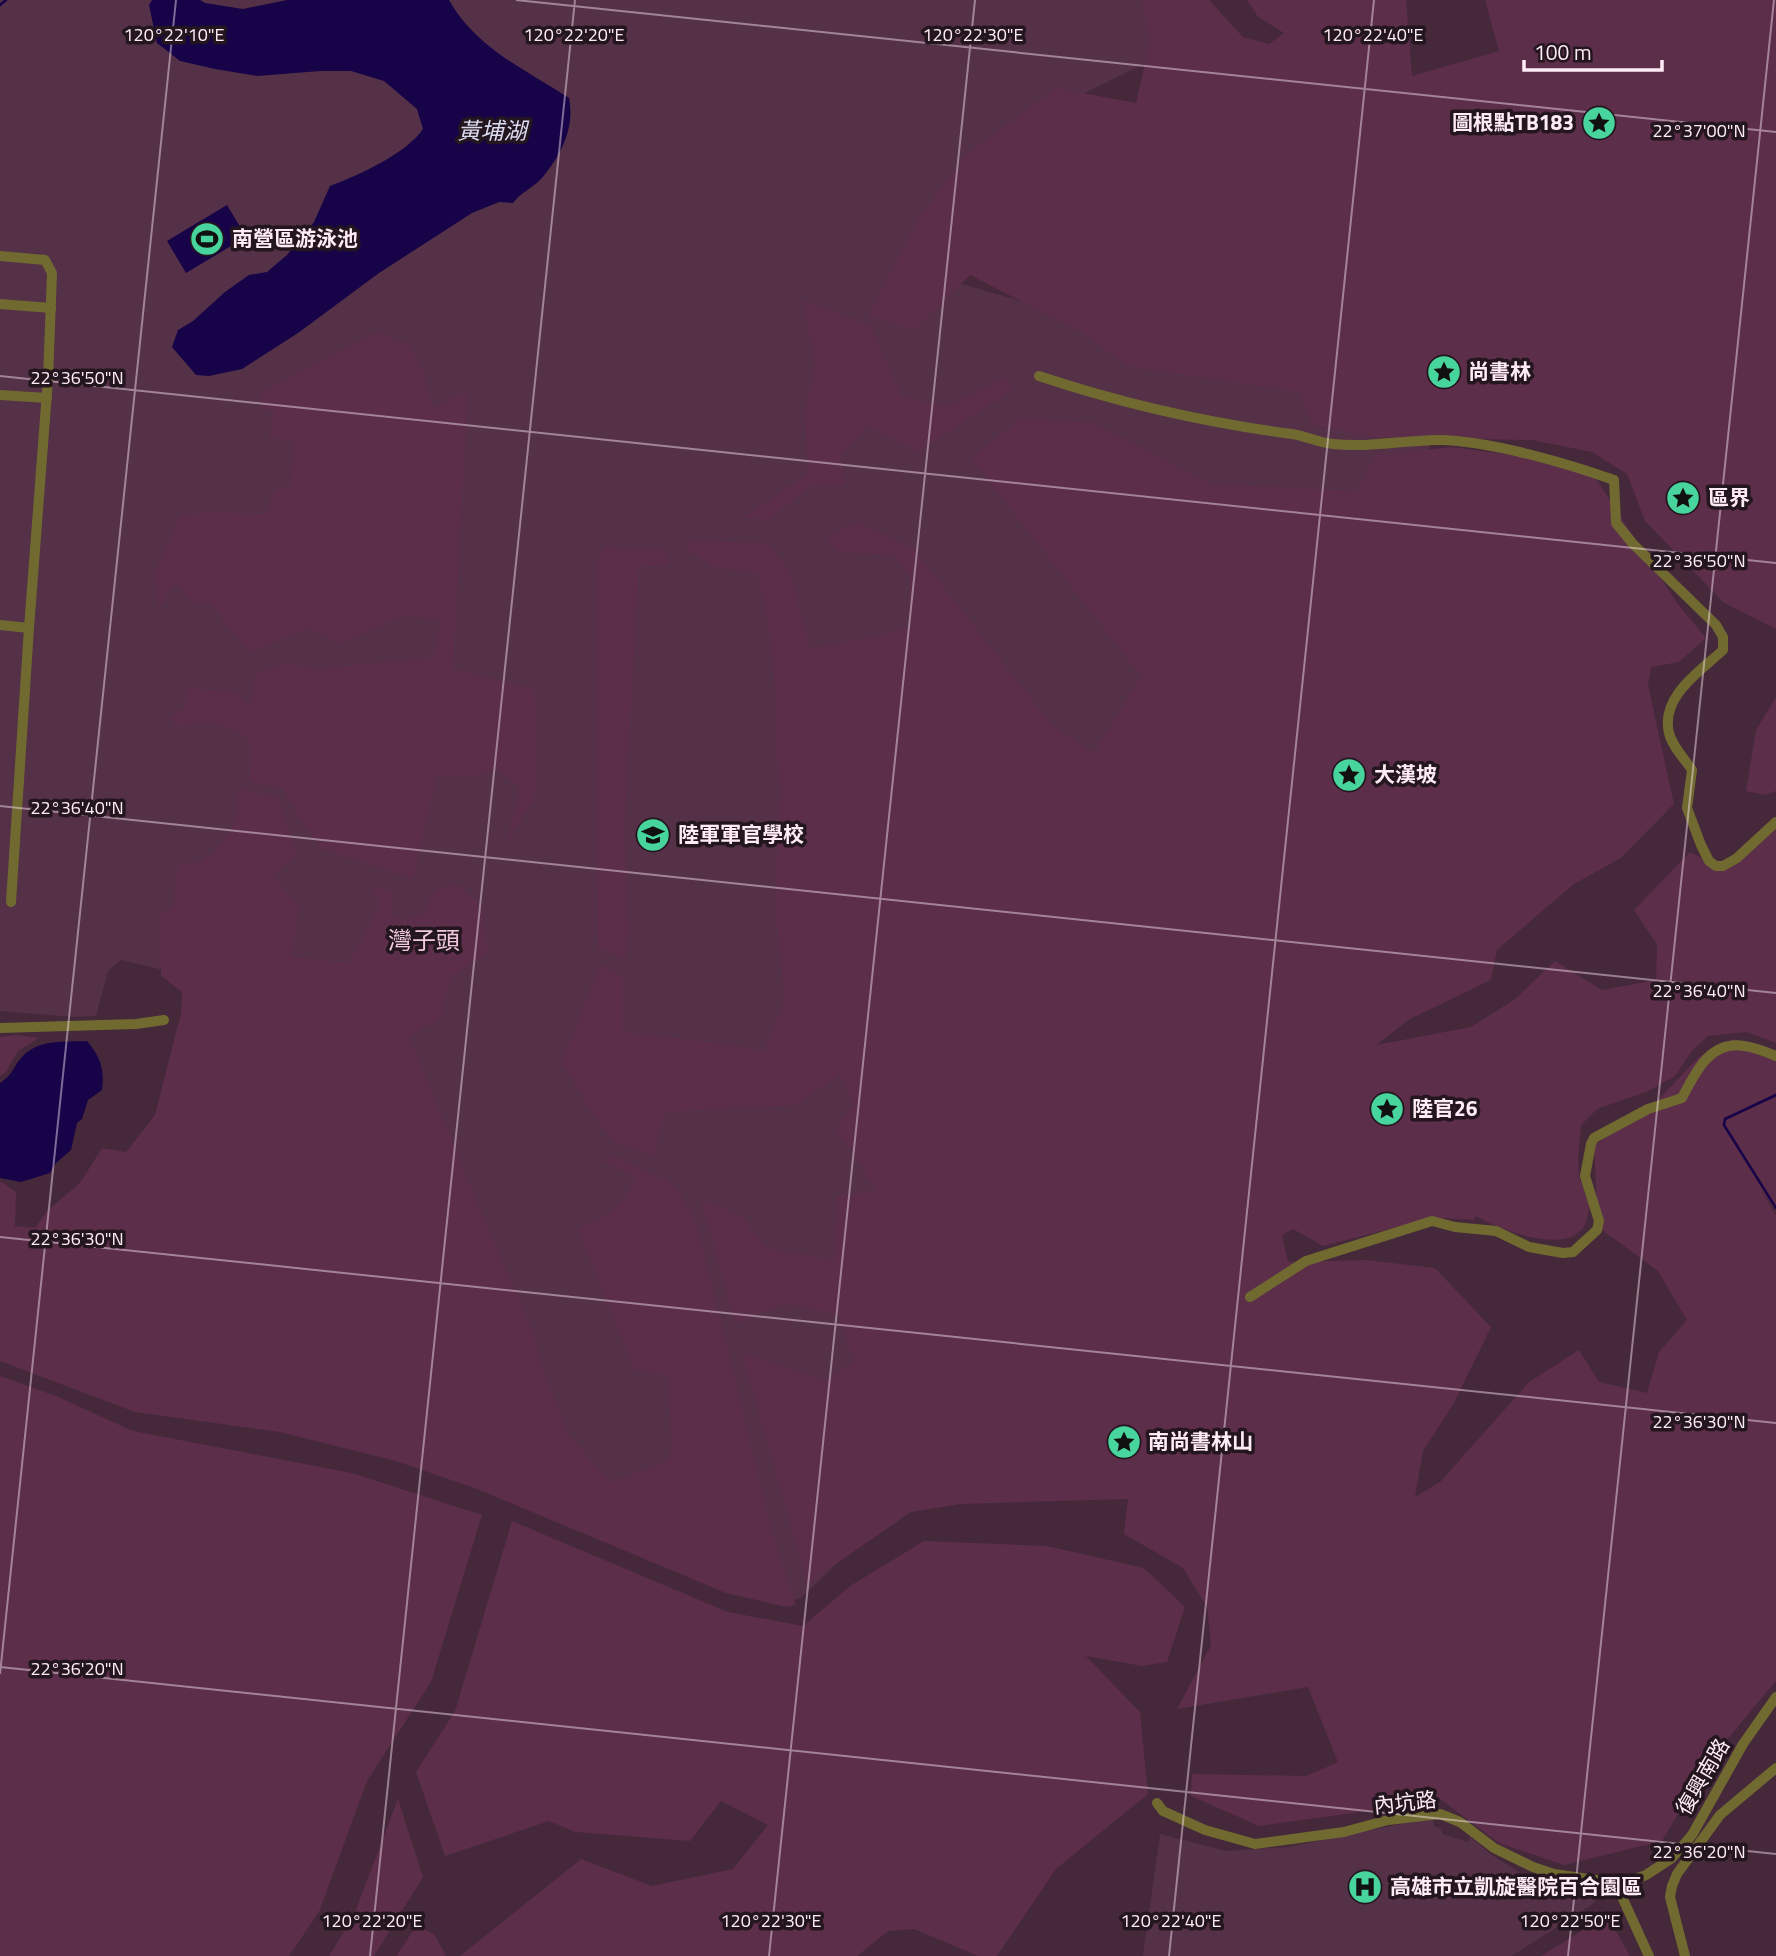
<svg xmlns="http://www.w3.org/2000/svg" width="1776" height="1956" font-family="'Titillium Web','Noto Sans TC',sans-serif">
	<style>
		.built { fill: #543147 }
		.green { fill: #5c2e4a }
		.water { fill: #160348 }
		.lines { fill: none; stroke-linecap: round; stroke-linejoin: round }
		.stream { stroke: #160348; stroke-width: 2.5 }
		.minor { stroke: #706a30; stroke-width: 10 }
		.ticks { fill: none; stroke: #ffebf6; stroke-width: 2; stroke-opacity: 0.45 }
		.labels { text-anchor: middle; stroke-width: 7; stroke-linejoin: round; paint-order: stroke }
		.poi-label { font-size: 21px; font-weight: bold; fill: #ffebf6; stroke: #23161e; text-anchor: start }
		.street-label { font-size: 21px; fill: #ffebf6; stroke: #23161e }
		.water-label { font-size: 23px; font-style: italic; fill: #dadbf0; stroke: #23161e }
		.quarter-label { font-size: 24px; fill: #f0c9df; stroke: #23161e }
		.ticks-label { font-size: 18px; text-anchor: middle; fill: #ffebf6; stroke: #23161e; stroke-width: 7; stroke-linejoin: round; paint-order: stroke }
	</style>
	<rect width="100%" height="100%" fill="#45283a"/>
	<g class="built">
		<polygon points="0,0 1156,0 1164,54 1020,125 945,279 1055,311 1428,401 1431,505 988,1465 861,1540 801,1598 774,1605 714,1584 622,1539 180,974 121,960 108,971 96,1016 73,1017 0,1011"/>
		<polygon points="1425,1819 1433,1819 1434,1826 1441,1829 1442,1834 1468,1842 1470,1837 1492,1855 1530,1879 1603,1891 1593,1904 1512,1956 1143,1956 1160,1834 1226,1851 1289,1847"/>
	</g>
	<g class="green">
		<polygon points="1142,0 1209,0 1243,37 1269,44 1284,33 1258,17 1247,0 1406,0 1412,76 1499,51 1485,0 1776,0 1776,629 1724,603 1645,521 1627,474 1592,452 1532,440 1369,437 1313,425 1299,392 1127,366 1083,333 970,275 914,330 868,316 919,217 967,154 1056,88 1136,103 1150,41"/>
		<polygon points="802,300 871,326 902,396 946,407 1008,376 1011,391 918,452 868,426 840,456 844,485 812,485 768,520 745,517 808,473 805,414 815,362"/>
		<polygon points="377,332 409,345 424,372 433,408 468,389 453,669 535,689 536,794 507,844 520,788 497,768 472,777 437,776 413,879 322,849 301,820 283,789 250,782 249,738 213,722 176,727 171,718 184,708 187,688 239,692 249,707 256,673 287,663 315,669 433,657 441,621 406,615 339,644 308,628 249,653 209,602 196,605 175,583 159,608 154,575 180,516 203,512 267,514 274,489 290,487 293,442 270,437 274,411 262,409 260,392"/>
		<path d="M 1021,418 L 1094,423 L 1211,484 L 1357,491 L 1374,455 L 1452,447 L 1587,465 L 1677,603 L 1706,638 L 1679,662 L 1651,667 L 1648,685 L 1674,804 L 1621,858 L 1574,884 L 1497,950 L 1491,980 L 1410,1019 L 1376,1045 L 1471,1027 L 1515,999 L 1555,961 L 1602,990 L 1656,980 L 1657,945 L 1634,910 L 1690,852 L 1725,869 L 1776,829 L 1776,1043 L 1747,1032 L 1708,1036 L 1692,1051 L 1674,1077 L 1646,1092 L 1597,1109 L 1581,1125 C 1580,1142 1576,1161 1580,1179 C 1582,1186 1589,1191 1590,1198 C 1591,1202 1589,1209 1588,1214 C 1583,1262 1501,1231 1476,1216 L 1474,1220 L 1443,1218 L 1406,1225 L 1323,1246 L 1293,1229 L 1282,1235 L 1288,1262 L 1366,1260 L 1435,1268 L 1491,1327 L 1454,1403 L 1423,1451 L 1415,1497 L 1440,1482 L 1529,1382 L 1579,1350 L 1599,1382 L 1647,1393 L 1659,1352 L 1687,1320 L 1658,1271 L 1598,1227 L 1594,1146 L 1654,1104 L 1700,1056 L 1733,1039 L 1776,1052 L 1776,1211 L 1761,1189 L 1776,1216 L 1776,1681 L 1710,1760 L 1662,1841 L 1564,1865 L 1499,1843 L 1428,1790 L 1382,1809 L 1259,1826 L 1191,1796 L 1192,1774 L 1306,1776 L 1338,1762 L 1308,1687 L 1177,1709 L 1211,1645 L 1207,1607 L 1183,1568 L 1124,1534 L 1128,1499 L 961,1504 L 911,1512 L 807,1584 L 742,1353 L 824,1380 L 854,1363 L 838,1315 L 786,1303 L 735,1324 L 701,1199 L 743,1217 L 766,1248 L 834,1260 L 837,1196 L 876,1191 L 857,1159 L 836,1130 L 853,1104 L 840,1075 L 796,1105 L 665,1112 L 654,1156 L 614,1142 L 596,1119 L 562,1062 L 600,965 L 623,977 L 623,1032 L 726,1044 L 763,1051 L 785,999 L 775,906 L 780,785 L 776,754 L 777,701 L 768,625 L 758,574 L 711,566 L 686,549 L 689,541 L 766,543 L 790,571 L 810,648 L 868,638 L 910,627 L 910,576 L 895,555 L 837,552 L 827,537 L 857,522 L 913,548 L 1052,725 L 1094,753 L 1141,676 L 971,458 Z"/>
		<polygon points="604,547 666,550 671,564 639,567 624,832 629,930 626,959 598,948 596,565"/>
		<polygon points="1776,697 1776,791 1766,795 1746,791 1756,730"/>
		<path d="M 238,788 L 279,798 L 297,854 L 273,875 L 299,906 L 292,957 L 349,963 L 380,904 L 370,886 L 392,890 L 392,914 L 405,920 L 424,913 L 434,891 L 455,883 L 482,907 L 488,952 L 451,976 L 441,1018 L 409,1036 L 482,1214 L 532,1329 L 543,1368 L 568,1434 L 610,1482 L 667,1462 L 672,1448 L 668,1376 L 634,1370 L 578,1229 C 608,1215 621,1210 635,1178 L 602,1160 L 614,1156 L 669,1182 L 679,1192 L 697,1224 L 772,1531 L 796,1605 L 787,1607 L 726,1593 L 477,1489 L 396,1461 L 280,1432 L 135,1412 L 0,1361 L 0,1181 L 16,1192 L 15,1226 L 35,1228 L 48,1210 L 80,1183 L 102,1148 L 126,1152 L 155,1115 L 181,1013 L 182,992 L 161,976 L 160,915 L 174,905 L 177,865 L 202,861 L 215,852 L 235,824 Z"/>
		<polygon points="16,1035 39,1038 18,1051 5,1073 0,1076 0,1037"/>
		<polygon points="0,1376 56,1396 133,1431 352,1473 482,1515 431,1682 367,1781 319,1912 289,1956 0,1956"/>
		<polygon points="512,1521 728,1612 803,1626 850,1586 924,1541 1047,1546 1144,1568 1185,1607 1167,1662 1142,1666 1086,1656 1140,1712 1148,1794 1056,1869 997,1956 978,1956 914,1929 888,1931 857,1956 460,1956 581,1859 652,1886 733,1869 768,1825 721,1801 690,1841 575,1832 549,1821 445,1856 416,1772 455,1711"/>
		<polygon points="398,1799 423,1877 374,1956 329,1956 353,1917"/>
		<polygon points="1607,1915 1630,1956 1541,1956"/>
		<polygon points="417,1925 435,1935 446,1956 396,1956"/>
	</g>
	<g class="water">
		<path d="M 152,0 L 200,0 L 205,3 L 243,9 L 287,0 L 449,0 C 476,48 524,69 569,98 C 575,128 561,155 542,178 C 533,188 521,192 513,203 L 499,202 L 472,213 L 379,273 L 298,333 L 242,369 L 209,376 L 196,375 L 172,347 L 178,330 L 193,321 L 225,292 L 249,275 L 267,272 L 287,255 L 314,222 L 330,186 C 359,175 406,154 423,129 L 417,109 L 384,81 L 351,71 L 320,71 L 257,76 L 215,69 L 180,61 L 157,43 L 149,5 Z"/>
		<polygon points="227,205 246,237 186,273 167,241"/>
		<path d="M 87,1041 C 100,1056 105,1070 102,1090 L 88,1100 L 82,1119 L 77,1123 L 71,1150 L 56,1163 L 50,1173 L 21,1182 L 0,1178 L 0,1083 C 13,1075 12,1068 22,1057 C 38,1039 64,1042 87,1041 Z"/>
	</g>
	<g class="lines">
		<g class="stream">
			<polyline points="0,5 6,0"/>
			<polyline points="1776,1095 1725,1119 1724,1125 1776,1208"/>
		</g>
		<g class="minor">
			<polyline points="0,256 45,260 52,273 48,379 29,628 11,902"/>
			<polyline points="0,304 51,308"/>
			<path d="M 1039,376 C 1120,403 1208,423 1292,434 C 1306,436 1319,443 1333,444 C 1369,448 1404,440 1439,440 C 1491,441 1566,463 1614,480 L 1616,523 L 1633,544 L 1716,625 L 1723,637 L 1723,650 C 1702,670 1660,696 1669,733 C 1672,746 1684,758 1692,770 L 1687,808 L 1701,845 L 1709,861 L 1716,866 L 1723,866 L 1737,858 L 1776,822"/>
			<polyline points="0,395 47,398"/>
			<polyline points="0,625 29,628"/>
			<polyline points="0,1028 136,1024 164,1020"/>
			<path d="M 1250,1297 L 1306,1261 L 1432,1221 L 1455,1227 L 1496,1231 L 1529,1247 L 1563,1253 L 1573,1252 L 1597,1230 L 1599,1221 L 1585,1176 L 1591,1144 L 1594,1138 L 1648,1109 L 1682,1098 C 1695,1073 1710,1040 1744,1046 C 1755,1047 1766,1052 1776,1056"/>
			<polyline points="1157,1803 1163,1811 1205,1830 1255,1844 1344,1832 1388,1820 1440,1814 1460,1822 1494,1848 1533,1867 1554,1874 1602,1881 1617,1886 1649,1956"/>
			<polyline points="1617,1886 1646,1875 1672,1858 1692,1835 1743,1744 1776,1697"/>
			<polyline points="1685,1956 1670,1897 1672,1886 1677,1874 1720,1815 1776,1768"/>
		</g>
	</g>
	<path class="ticks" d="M 516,0 L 1776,132M 0,376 L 1776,563M 0,806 L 1776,993M 0,1237 L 1776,1423M 0,1667 L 1776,1854M 0,1674 L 176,0M 370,1956 L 575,0M 769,1956 L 975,0M 1169,1956 L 1374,0M 1568,1956 L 1774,0"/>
	<defs>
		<g id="sight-disc" transform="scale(1.75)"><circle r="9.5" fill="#48d49d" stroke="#23161e"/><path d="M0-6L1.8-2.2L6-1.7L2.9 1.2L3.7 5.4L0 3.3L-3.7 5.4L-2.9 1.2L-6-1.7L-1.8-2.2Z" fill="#111"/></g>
		<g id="stadium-disc" transform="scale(1.75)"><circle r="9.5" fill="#48d49d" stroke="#23161e"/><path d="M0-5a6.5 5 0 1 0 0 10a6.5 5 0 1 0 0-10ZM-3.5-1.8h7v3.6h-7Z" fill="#111"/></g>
		<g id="university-disc" transform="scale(1.75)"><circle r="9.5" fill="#48d49d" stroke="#23161e"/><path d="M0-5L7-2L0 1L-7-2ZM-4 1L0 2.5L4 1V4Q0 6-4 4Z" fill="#111"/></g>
		<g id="hospital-disc" transform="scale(1.75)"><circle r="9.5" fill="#48d49d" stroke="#23161e"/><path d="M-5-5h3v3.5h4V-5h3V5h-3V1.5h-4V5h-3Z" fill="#111"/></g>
	</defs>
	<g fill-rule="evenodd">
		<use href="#sight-disc" x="1599" y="123"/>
		<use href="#stadium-disc" x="207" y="239"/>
		<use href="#sight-disc" x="1444" y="372"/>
		<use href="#sight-disc" x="1683" y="498"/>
		<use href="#sight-disc" x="1349" y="775"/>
		<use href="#university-disc" x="653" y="835"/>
		<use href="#sight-disc" x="1387" y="1109"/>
		<use href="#sight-disc" x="1124" y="1442"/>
		<use href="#hospital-disc" x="1365" y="1887"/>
	</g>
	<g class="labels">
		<g class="poi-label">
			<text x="1574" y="130" text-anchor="end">圖根點TB183</text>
			<text x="232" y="246">南營區游泳池</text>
			<text x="1468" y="379">尚書林</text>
			<text x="1708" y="505">區界</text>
			<text x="1374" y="782">大漢坡</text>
			<text x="678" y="842">陸軍軍官學校</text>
			<text x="1412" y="1116">陸官26</text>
			<text x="1148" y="1449">南尚書林山</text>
			<text x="1390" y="1894">高雄市立凱旋醫院百合園區</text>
		</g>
		<g class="street-label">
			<text transform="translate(1703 1777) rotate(-60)" y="7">復興南路</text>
			<text transform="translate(1405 1803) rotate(-6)" y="7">內坑路</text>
		</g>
		<g class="water-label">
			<text x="492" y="139">黃埔湖</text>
		</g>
		<g class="quarter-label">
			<text x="424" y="949">灣子頭</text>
		</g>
	</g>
	<g class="ticks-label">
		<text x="174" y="41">120°22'10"E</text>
		<text x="574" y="41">120°22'20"E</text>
		<text x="973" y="41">120°22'30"E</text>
		<text x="1373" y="41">120°22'40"E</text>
		<text x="1699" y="137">22°37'00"N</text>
		<text x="77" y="384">22°36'50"N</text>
		<text x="1699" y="567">22°36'50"N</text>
		<text x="77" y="814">22°36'40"N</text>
		<text x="1699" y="997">22°36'40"N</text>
		<text x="77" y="1245">22°36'30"N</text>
		<text x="1699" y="1428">22°36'30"N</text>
		<text x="77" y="1675">22°36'20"N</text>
		<text x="1699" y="1858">22°36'20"N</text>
		<text x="372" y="1927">120°22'20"E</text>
		<text x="771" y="1927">120°22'30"E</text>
		<text x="1171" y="1927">120°22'40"E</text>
		<text x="1570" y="1927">120°22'50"E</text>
	</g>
	<path d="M1524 60v10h138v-10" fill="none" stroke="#ffebf6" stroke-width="3.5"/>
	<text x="1534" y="60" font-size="21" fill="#ffebf6" stroke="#23161e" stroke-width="5" paint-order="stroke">100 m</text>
</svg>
